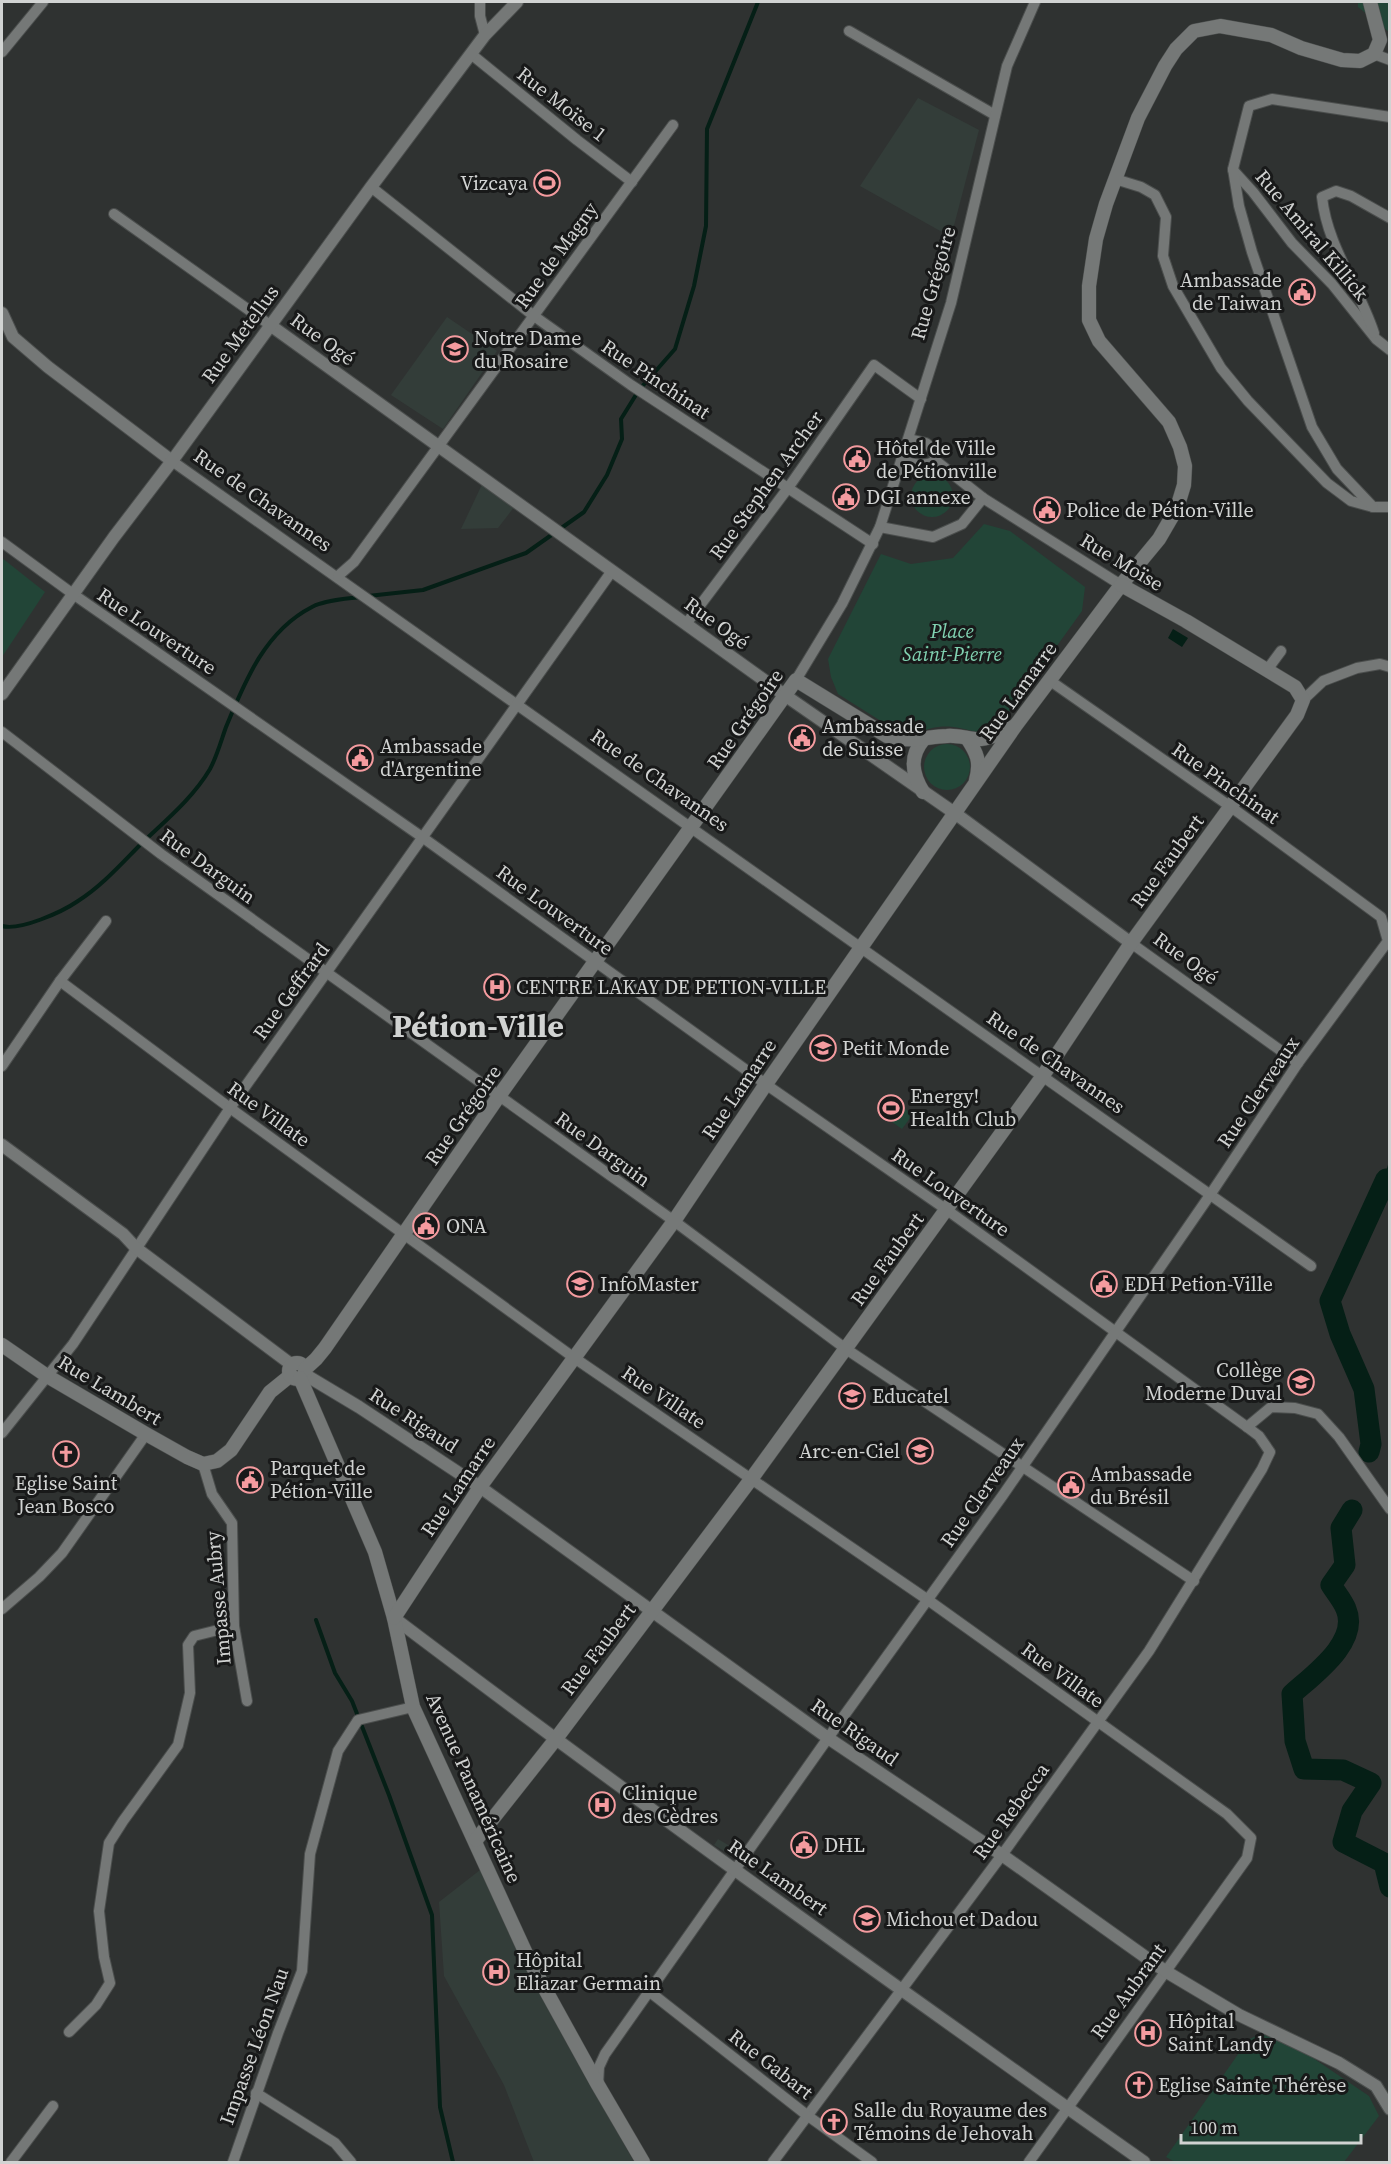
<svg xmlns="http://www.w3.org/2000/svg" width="1391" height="2164" font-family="'Source Serif 4',serif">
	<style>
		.built { fill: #333d39 }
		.green { fill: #224537 }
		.water { fill: #051f16 }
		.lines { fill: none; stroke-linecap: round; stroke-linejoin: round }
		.stream { stroke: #051f16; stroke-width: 4 }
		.river { stroke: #051f16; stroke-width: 21 }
		.minor-casing { stroke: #4b4e4d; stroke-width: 12 }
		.tertiary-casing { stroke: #4b4e4d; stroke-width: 14 }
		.secondary-casing { stroke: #4b4e4d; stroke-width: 15 }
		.minor { stroke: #757877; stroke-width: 10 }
		.tertiary { stroke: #757877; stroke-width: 12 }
		.secondary { stroke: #757877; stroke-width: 14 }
		.labels { text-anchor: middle; stroke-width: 6; stroke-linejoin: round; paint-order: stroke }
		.street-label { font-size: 20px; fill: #d1d3d2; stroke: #181919 }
		.poi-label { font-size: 20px; fill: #d1d3d2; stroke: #181919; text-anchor: start }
		.park-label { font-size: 20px; font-style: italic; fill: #81d2b1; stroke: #181919 }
		.town-label { font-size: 32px; font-weight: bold; fill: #d1d3d2; stroke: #181919 }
	</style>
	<rect width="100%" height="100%" fill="#2f3231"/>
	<g class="built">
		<polygon points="918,98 979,130 951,237 860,186"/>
		<polygon points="447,317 497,351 443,429 391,395"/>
		<polygon points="485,478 518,502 498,528 461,529"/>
		<polygon points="718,1839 740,1852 736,1858 714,1845"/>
		<polygon points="480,1870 549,2010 634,2162 534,2162 504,2085 444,1976 439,1902"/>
	</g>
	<g class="green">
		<polygon points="1358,2 1389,2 1389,32 1358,7"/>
		<circle cx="932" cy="496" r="21"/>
		<path d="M 984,524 L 1010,531 L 1085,587 L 1082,611 L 1006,717 L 979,733 C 952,725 939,723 913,735 L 892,728 L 838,694 L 831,677 L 828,659 L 881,554 L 911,564 L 953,558 Z"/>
		<polygon points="2,558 45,592 2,657"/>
		<circle cx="947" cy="767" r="23"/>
		<polygon points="902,1107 913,1114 902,1129 892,1122"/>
		<polygon points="1260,2034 1288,2041 1369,2096 1379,2116 1344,2162 1175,2162 1166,2157 1248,2040"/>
	</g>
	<polygon class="water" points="1173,629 1188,638 1182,647 1168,638"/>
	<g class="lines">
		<g class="stream">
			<polyline points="368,596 423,590 526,553 584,512 607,475 622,439 621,419 639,390 675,349 694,286 706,226 707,129 758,2"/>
			<path d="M 2,926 C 20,931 62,912 78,901 C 102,886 122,863 142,843 C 165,821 193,798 210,769 C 217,756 221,741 226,727 C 245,681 265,631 312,607 C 325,600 346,599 361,597"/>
			<polyline points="1386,1179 1390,1165"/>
			<polyline points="316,1620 335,1673 352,1701 389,1795 432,1915 440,2107 453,2162"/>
		</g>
		<g class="river">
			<polyline points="1369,1452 1371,1444 1364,1389 1340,1334 1330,1301 1386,1179"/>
			<path d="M 1352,1510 L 1341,1528 L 1345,1565 L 1331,1585 C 1336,1593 1343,1601 1346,1609 C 1360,1642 1313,1675 1292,1694 L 1295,1741 L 1304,1769 L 1343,1770 L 1371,1783 L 1352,1811 L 1343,1842 L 1384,1863 L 1390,1887"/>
		</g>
		<g class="minor-casing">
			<g id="minor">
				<polyline points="480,2 480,16 485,35"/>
				<polyline points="849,31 995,115"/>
				<polyline points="2,52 43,2"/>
				<polyline points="471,54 577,140 632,182"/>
				<polyline points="1374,54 1390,60"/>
				<polyline points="1233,170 1253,192 1292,243 1332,284 1376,339 1390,350"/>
				<polyline points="1115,179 1141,187 1155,195 1166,217 1163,256 1173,286 1221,368 1248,401 1327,483 1351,501 1373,507 1390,507"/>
				<polyline points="371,187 534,316 631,385 873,544"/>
				<polyline points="114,214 270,325"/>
				<path d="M 1374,333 C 1359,287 1327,246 1322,197 L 1336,191 L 1351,196 L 1390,218"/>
				<polyline points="909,439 926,443 933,449 936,461 983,498 1121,585"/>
				<polyline points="172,461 1311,1266"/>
				<path d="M 903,461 C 914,464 925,467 936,461"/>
				<polyline points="1373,507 1337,469 1312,427 1252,252 1239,206 1233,169 1249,106 1272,99 1390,117"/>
				<polyline points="880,527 933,537 962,524 983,498"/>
				<polyline points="2,542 73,594 422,837 774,1090 947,1210 1247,1427 1259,1436 1270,1452 1262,1469 1149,1651 1002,1855 773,2162"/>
				<polyline points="338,576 354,562 673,125"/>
				<polyline points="686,624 788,488 874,365 921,399"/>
				<polyline points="1267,670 1281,651"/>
				<polyline points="796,680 842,604 880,527 951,303 1007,66 1035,2"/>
				<polyline points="1303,700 1323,681 1357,668 1380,664 1390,667"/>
				<polyline points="2,732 161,854 674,1221 846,1349 1194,1581"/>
				<polyline points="1131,943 1298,1063"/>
				<polyline points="60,981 230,1108 573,1357 928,1600 1227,1814 1251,1838 1247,1858 1029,2162"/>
				<polyline points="2,1066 60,981 106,921"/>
				<polyline points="1247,1427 1271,1407 1295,1408 1318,1414 1339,1437 1390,1509"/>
				<polyline points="2,1433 73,1344 230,1108 612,571"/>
				<polyline points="203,1464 212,1494 232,1523 234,1626 247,1701"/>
				<polyline points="2,1609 39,1577 62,1553 146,1434"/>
				<polyline points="650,1992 808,2116 872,2162"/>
				<polyline points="69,2032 96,2005 110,1983 104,1957 99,1911 109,1843 123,1821 178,1745 190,1693 188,1645 194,1636 234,1626"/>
				<polyline points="598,2085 599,2067 605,2054 828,1738 1003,1495 1210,1195 1298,1063 1388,941 1381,917 1231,807 1049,680"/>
				<polyline points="256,2093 335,2143 351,2162"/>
				<polyline points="11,2162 53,2106"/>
				<polyline points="233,2162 278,2033 302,1971 310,1854 338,1751 358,1720 413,1707"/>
			</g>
		</g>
		<g class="tertiary-casing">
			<g id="tertiary">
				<polyline points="2,313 13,337 48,367 172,461"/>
				<polyline points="270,325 786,696 956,814 1131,943"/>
				<polyline points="2,694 114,537 172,461 371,187 485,35 517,2"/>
				<polyline points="2,1145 123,1234 136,1248 292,1365"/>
				<polyline points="304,1374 359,1407 480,1487 828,1738 1002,1855 1165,1971 1239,2015 1339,2063 1376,2086 1390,2109"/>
				<path d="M 394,1618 C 640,1804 892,1984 1144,2162"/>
			</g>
		</g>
		<g class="secondary-casing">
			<g id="secondary">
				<path d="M 967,738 C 977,753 981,762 976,780"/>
				<path d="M 923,740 C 909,757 912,774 923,792"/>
				<polyline points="2,1345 47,1376 146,1434 187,1457 203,1464 217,1461 231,1450 270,1392 291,1375"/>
				<circle cx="297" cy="1371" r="8"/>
				<path d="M 305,1369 L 316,1359 L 325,1348 L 499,1096 L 796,680 L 887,736 C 909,743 925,737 947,736 C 956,735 965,738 975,739 C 989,740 1003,732 1015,726"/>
				<polyline points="300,1378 375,1552 394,1618 413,1707 529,1960 598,2085 643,2162"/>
				<polyline points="394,1618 480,1487 674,1221 766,1084 1016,725 1121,585 1159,539 1177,508 1184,485 1185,466 1180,447 1169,422 1099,341 1089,320 1089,286 1096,239 1106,204 1138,118 1165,66 1176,49 1194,31 1220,26 1271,35 1301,48 1342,60 1360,61 1374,54 1380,40 1370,2"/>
				<polyline points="476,1840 555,1740 752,1478 1042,1077 1131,943 1297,715 1303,700 1295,687 1186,621 1121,585"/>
			</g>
		</g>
		<use href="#minor" class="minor"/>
		<use href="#tertiary" class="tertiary"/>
		<use href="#secondary" class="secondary"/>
	</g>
	<defs>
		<g id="stadium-ring" transform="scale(1.35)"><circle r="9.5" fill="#181919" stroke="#f49b9f" stroke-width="1.5"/><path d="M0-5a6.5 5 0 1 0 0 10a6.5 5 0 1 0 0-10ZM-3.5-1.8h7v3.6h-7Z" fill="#f49b9f"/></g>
		<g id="civic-ring" transform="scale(1.35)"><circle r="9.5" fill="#181919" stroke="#f49b9f" stroke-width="1.5"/><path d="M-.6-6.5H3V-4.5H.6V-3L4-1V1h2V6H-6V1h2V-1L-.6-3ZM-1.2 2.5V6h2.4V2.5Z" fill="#f49b9f"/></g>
		<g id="university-ring" transform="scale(1.35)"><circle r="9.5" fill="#181919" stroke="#f49b9f" stroke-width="1.5"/><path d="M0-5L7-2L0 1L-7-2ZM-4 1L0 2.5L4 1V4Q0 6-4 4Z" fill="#f49b9f"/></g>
		<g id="hospital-ring" transform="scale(1.35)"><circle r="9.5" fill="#181919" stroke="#f49b9f" stroke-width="1.5"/><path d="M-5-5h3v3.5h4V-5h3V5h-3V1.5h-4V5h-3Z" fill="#f49b9f"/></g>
		<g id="school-ring" transform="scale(1.35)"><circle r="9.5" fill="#181919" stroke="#f49b9f" stroke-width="1.5"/><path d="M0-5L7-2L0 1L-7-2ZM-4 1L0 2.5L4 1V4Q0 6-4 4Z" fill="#f49b9f"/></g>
		<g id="church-ring" transform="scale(1.35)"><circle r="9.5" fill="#181919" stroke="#f49b9f" stroke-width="1.5"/><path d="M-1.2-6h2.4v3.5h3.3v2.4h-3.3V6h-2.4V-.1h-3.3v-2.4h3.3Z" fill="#f49b9f"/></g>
	</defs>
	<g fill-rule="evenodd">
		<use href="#stadium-ring" x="547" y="183"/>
		<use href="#civic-ring" x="1302" y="292"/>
		<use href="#university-ring" x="455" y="349"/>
		<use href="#civic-ring" x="857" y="459"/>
		<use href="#civic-ring" x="846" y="497"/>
		<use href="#civic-ring" x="1047" y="510"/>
		<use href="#civic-ring" x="802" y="738"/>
		<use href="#civic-ring" x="360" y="758"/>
		<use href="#hospital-ring" x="497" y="987"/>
		<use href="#school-ring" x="823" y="1048"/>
		<use href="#stadium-ring" x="891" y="1108"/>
		<use href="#civic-ring" x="426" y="1226"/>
		<use href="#school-ring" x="580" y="1284"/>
		<use href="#civic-ring" x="1104" y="1284"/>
		<use href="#university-ring" x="1301" y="1382"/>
		<use href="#university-ring" x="852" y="1396"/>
		<use href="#school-ring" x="920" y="1451"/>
		<use href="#church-ring" x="66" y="1454"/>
		<use href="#civic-ring" x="250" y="1480"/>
		<use href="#civic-ring" x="1071" y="1485"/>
		<use href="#hospital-ring" x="602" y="1805"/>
		<use href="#civic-ring" x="804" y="1845"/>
		<use href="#school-ring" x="867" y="1919"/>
		<use href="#hospital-ring" x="496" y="1972"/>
		<use href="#hospital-ring" x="1148" y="2033"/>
		<use href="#church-ring" x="1139" y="2085"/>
		<use href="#church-ring" x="834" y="2122"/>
	</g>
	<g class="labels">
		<g class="street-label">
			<text transform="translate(562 104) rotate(38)" y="7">Rue Moïse 1</text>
			<text transform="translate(1312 235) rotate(50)" y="7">Rue Amiral Killick</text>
			<text transform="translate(556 255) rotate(-54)" y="7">Rue de Magny</text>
			<text transform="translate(933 283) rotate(-74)" y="7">Rue Grégoire</text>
			<text transform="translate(240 334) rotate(-54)" y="7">Rue Metellus</text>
			<text transform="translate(323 339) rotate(36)" y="7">Rue Ogé</text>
			<text transform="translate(656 379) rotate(34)" y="7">Rue Pinchinat</text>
			<text transform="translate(766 485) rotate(-54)" y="7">Rue Stephen Archer</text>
			<text transform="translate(263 500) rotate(35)" y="7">Rue de Chavannes</text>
			<text transform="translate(1122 562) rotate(31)" y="7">Rue Moïse</text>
			<text transform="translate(717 623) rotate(36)" y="7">Rue Ogé</text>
			<text transform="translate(157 631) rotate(34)" y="7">Rue Louverture</text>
			<text transform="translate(1018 691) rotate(-54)" y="7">Rue Lamarre</text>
			<text transform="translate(745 719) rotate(-55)" y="7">Rue Grégoire</text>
			<text transform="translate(660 780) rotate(35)" y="7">Rue de Chavannes</text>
			<text transform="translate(1226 783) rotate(35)" y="7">Rue Pinchinat</text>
			<text transform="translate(1167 861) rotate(-54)" y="7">Rue Faubert</text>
			<text transform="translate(208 866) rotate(36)" y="7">Rue Darguin</text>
			<text transform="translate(555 910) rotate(36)" y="7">Rue Louverture</text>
			<text transform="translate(1186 958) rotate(36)" y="7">Rue Ogé</text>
			<text transform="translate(291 991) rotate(-54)" y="7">Rue Geffrard</text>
			<text transform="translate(1056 1062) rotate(35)" y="7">Rue de Chavannes</text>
			<text transform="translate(739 1089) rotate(-56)" y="7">Rue Lamarre</text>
			<text transform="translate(1258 1092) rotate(-56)" y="7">Rue Clerveaux</text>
			<text transform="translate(269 1114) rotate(36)" y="7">Rue Villate</text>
			<text transform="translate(463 1115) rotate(-55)" y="7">Rue Grégoire</text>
			<text transform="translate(603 1149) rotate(36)" y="7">Rue Darguin</text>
			<text transform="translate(951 1192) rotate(35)" y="7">Rue Louverture</text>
			<text transform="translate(887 1259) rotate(-54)" y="7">Rue Faubert</text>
			<text transform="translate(110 1390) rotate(31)" y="7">Rue Lambert</text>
			<text transform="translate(664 1397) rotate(34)" y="7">Rue Villate</text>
			<text transform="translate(414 1420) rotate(33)" y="7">Rue Rigaud</text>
			<text transform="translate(458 1486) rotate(-56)" y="7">Rue Lamarre</text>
			<text transform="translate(982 1492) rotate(-55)" y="7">Rue Clerveaux</text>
			<text transform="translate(218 1598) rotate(-95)" y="7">Impasse Aubry</text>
			<text transform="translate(598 1649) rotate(-53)" y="7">Rue Faubert</text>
			<text transform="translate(1063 1675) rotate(36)" y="7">Rue Villate</text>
			<text transform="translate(855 1732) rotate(35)" y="7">Rue Rigaud</text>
			<text transform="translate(474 1788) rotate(66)" y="7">Avenue Panaméricaine</text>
			<text transform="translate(1011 1811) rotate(-54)" y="7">Rue Rebecca</text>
			<text transform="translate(778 1877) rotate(35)" y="7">Rue Lambert</text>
			<text transform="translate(1128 1991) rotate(-54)" y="7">Rue Aubrant</text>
			<text transform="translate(254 2046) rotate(-70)" y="7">Impasse Léon Nau</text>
			<text transform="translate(771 2064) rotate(38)" y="7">Rue Gabart</text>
		</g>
		<g class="poi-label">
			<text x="528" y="190" text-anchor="end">Vizcaya</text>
			<text x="1282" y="287" text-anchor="end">Ambassade<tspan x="1282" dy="23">de Taiwan</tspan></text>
			<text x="474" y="345">Notre Dame<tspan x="474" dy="23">du Rosaire</tspan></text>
			<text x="876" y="455">Hôtel de Ville<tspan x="876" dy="23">de Pétionville</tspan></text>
			<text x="866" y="504">DGI annexe</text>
			<text x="1066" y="517">Police de Pétion-Ville</text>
			<text x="822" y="733">Ambassade<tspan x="822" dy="23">de Suisse</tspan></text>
			<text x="380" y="753">Ambassade<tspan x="380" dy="23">d'Argentine</tspan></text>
			<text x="516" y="994">CENTRE LAKAY DE PETION-VILLE</text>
			<text x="842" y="1055">Petit Monde</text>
			<text x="910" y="1103">Energy!<tspan x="910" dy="23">Health Club</tspan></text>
			<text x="446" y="1233">ONA</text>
			<text x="600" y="1291">InfoMaster</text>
			<text x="1124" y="1291">EDH Petion-Ville</text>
			<text x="1282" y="1377" text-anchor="end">Collège<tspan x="1282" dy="23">Moderne Duval</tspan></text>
			<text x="872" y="1403">Educatel</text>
			<text x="900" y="1458" text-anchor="end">Arc-en-Ciel</text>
			<text x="270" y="1475">Parquet de<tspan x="270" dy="23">Pétion-Ville</tspan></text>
			<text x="1090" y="1481">Ambassade<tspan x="1090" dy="23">du Brésil</tspan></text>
			<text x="66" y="1490" text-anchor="middle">Eglise Saint<tspan x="66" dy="23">Jean Bosco</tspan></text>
			<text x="622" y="1800">Clinique<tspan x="622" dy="23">des Cèdres</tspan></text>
			<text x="824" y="1852">DHL</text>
			<text x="886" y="1926">Michou et Dadou</text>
			<text x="516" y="1967">Hôpital<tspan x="516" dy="23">Eliazar Germain</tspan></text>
			<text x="1168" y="2028">Hôpital<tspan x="1168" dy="23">Saint Landy</tspan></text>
			<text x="1158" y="2092">Eglise Sainte Thérèse</text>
			<text x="854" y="2117">Salle du Royaume des<tspan x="854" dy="23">Témoins de Jehovah</tspan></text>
		</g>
		<g class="park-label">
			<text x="952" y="638">Place<tspan x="952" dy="23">Saint-Pierre</tspan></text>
		</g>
		<g class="town-label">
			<text x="478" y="1037">Pétion-Ville</text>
		</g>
	</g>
	<rect width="1391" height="2164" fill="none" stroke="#d1d3d2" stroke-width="6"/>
	<path d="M1181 2134v9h180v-9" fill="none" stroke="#d1d3d2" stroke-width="3"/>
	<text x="1190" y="2134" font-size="18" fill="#d1d3d2" stroke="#181919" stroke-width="4.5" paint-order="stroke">100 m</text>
</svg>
